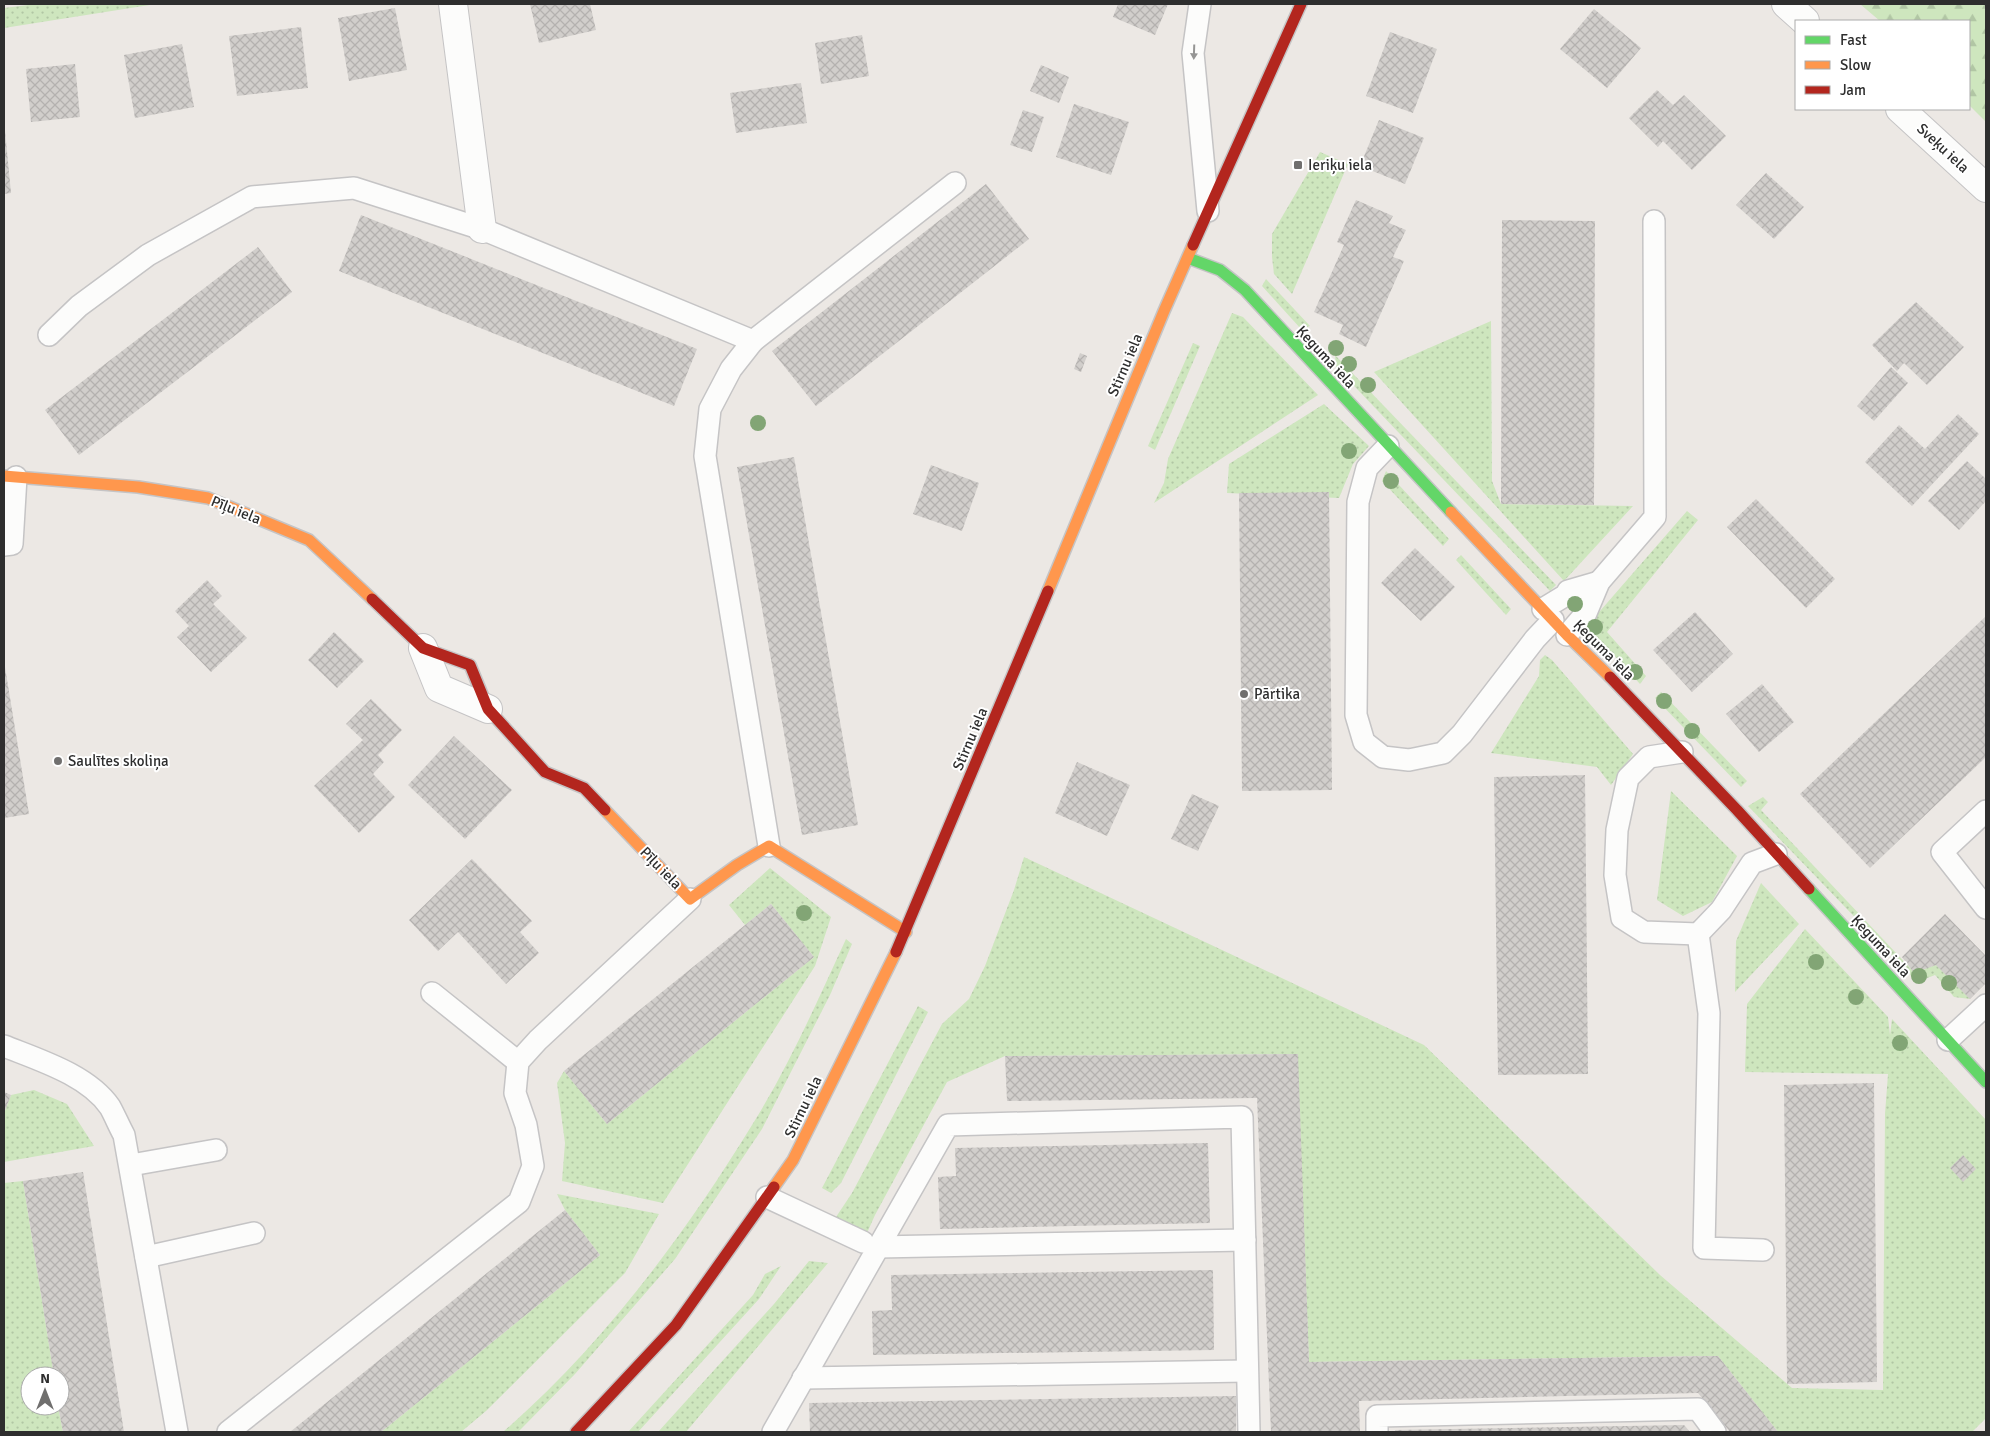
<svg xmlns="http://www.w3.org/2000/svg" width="1990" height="1436" font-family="Signika,sans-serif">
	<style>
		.grass { fill: url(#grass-dots) }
		.forest { fill: url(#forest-firs) }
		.building { fill: url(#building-cross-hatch) }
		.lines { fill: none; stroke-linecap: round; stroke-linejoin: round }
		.lane-casing { stroke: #c5c4c5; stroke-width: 24 }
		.street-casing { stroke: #c5c4c5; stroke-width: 30 }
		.fast-casing { stroke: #c5c4c5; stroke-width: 14 }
		.slow-casing { stroke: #c5c4c5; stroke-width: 14 }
		.jam-casing { stroke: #c5c4c5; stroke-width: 14 }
		.lane { stroke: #fcfcfb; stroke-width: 21 }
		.street { stroke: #fcfcfb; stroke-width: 28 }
		.fast { stroke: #63d668; stroke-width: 11 }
		.slow { stroke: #ff974d; stroke-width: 11 }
		.jam { stroke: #b3261e; stroke-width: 11 }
		.tree { fill: #82a575 }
		.oneway { fill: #959594 }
		.poi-dot { fill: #706f6e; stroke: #fff; stroke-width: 2 }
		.labels { text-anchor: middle; stroke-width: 4; stroke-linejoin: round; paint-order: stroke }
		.street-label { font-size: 15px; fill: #2e2e2e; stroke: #fff }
		.poi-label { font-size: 15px; fill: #2e2e2e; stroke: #fff; text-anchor: start }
	</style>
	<defs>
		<pattern id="grass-dots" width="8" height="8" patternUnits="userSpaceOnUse" patternTransform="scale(1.25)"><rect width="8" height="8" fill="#cee6be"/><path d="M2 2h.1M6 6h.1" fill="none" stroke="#b1c6a4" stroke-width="1.8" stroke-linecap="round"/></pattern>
		<pattern id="forest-firs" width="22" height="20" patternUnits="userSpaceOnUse" patternTransform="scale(1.25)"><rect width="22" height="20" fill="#cee6be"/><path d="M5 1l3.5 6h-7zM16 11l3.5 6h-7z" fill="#b1c6a4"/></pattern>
		<pattern id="building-cross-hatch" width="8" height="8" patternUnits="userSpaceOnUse" patternTransform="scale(1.25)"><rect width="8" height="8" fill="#d1cecb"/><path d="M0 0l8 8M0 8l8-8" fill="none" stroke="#b4b1af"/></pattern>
	</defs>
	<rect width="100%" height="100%" fill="#ece8e4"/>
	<g class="grass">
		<polygon points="36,4 156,4 4,28 4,8"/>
		<polygon points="1320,152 1348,164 1292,294 1274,274 1272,257 1272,234"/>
		<polygon points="1266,279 1310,326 1301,329 1262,286"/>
		<polygon points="1232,313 1243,317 1318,395 1154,503 1164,483 1168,459"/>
		<polygon points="1491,321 1492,481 1501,504 1633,506 1564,581 1374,372"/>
		<polygon points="1193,343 1200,346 1155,450 1148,446"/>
		<polygon points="1335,355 1556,585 1550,591 1336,367"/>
		<polygon points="1324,404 1369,446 1353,464 1339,498 1227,493 1229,464"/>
		<polygon points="1386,471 1449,539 1443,546 1382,481"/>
		<polygon points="1687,511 1698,520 1607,632 1646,676 1640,684 1587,626"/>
		<polygon points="1461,555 1511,609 1506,615 1456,560"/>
		<polygon points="1545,655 1552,660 1633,754 1611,785 1597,767 1491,753 1539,676 1540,660"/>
		<polygon points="1661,692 1747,781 1741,787 1655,698"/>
		<polygon points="1671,791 1737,856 1712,902 1683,916 1657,900"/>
		<polygon points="1763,797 1768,802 1761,810 1914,972 1936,965 1970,999 1954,997 1935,975 1917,982 1748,806"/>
		<polygon points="1024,857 1424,1045 1660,1275 1792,1388 1883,1390 1885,1114 1888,1074 1745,1072 1747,1004 1805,929 1888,1017 1890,1035 1892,1019 1986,1120 1986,1418 1972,1432 1778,1432 1718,1356 1309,1362 1297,1054 1005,1056 947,1082 875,1215 863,1242 830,1226 852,1193 942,1024 969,999 985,966 1014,890"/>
		<polygon points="770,868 831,917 815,966 663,1203 562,1181 565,1143 557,1083 564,1071 607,1124 814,957 771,904 745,925 729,905"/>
		<polygon points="1761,883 1799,924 1735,992 1736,941"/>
		<path d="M 846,939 L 852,944 L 830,995 L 762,1129 L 675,1259 L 575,1374 L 522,1428 L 518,1432 L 503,1432 C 601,1347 684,1236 752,1125 C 789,1066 817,1002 846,939 Z"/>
		<polygon points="918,1006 928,1012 841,1183 831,1193 822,1188"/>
		<polygon points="34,1090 67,1104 94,1146 4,1162 4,1113 11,1095"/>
		<polygon points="23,1181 54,1376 30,1376 30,1406 58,1406 63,1432 4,1432 4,1183"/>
		<polygon points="557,1194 659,1214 625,1273 486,1411 461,1432 381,1432 600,1255 565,1210"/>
		<polygon points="809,1261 828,1263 686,1432 658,1432 774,1304"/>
		<polygon points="781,1266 759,1299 638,1432 628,1432 753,1295 765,1274"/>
	</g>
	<polygon class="forest" points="1860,4 1986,4 1986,122 1969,105 1969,21 1880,21"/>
	<g class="building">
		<polygon points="530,4 590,4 596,30 539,43"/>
		<polygon points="1118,4 1168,4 1155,35 1113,17"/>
		<polygon points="395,8 407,70 349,81 338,18"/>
		<polygon points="1594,9 1641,48 1607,88 1560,49"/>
		<polygon points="301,27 308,88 237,96 229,36"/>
		<polygon points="1390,32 1437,49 1413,113 1366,96"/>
		<polygon points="862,35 869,76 821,84 815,43"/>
		<polygon points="182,44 194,107 135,118 124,55"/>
		<polygon points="75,64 80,117 31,122 26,69"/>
		<polygon points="1041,65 1069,77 1059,103 1030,91"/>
		<polygon points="801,83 807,123 736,133 730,93"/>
		<polygon points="1657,90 1673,105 1684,95 1726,136 1692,170 1663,141 1658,147 1629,118"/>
		<polygon points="1074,104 1129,122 1111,175 1056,157"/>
		<polygon points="1023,110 1044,117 1032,152 1010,145"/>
		<polygon points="1379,120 1424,138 1405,184 1360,166"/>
		<polygon points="5,131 11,193 4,194 4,132"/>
		<polygon points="1766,173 1804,207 1774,239 1736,205"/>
		<polygon points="986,184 1029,239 816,406 772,351"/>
		<polygon points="1356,200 1393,216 1389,223 1406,230 1393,257 1404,261 1366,347 1339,334 1343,325 1314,312 1344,245 1337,242"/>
		<polygon points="361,215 697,349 674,406 339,271"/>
		<polygon points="1502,220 1595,221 1594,505 1501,504"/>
		<polygon points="258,247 292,292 79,455 45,410"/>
		<polygon points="1916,302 1964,347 1927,385 1904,363 1897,371 1872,345"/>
		<polygon points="1080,353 1087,356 1081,372 1074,369"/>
		<polygon points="1891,367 1908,383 1874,421 1857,406"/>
		<polygon points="1958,414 1979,434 1912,506 1865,462 1899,425 1925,449"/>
		<polygon points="794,457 858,825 802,835 737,467"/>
		<polygon points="1967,461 1986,479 1986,501 1959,530 1928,501"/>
		<polygon points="931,465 979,483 962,531 913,514"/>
		<polygon points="1329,492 1332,790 1242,791 1239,493"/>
		<polygon points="1756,499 1835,579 1806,608 1727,527"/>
		<polygon points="1415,548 1455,587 1421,621 1381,583"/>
		<polygon points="207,580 222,596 213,604 247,638 211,672 177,637 189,626 175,611"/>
		<polygon points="1695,612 1733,654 1692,692 1653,650"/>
		<polygon points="1986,616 1986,757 1870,868 1800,794"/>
		<polygon points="334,632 364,661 337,688 308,660"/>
		<polygon points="4,661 29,814 4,818"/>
		<polygon points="1762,684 1794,722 1759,752 1726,714"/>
		<polygon points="371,699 402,730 378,755 384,762 373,774 395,797 359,833 314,786 363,740 346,724"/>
		<polygon points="454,736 512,790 465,839 408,785"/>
		<polygon points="1077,762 1130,785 1107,836 1055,813"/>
		<polygon points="1585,775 1588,1074 1498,1075 1494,777"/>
		<polygon points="1192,794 1219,806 1198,851 1171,839"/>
		<polygon points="472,859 532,921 520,932 539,953 506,984 458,932 438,951 409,920"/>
		<polygon points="771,904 814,957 607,1124 564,1071"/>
		<polygon points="1945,914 1986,956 1986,983 1970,999 1936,965 1914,973 1902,957"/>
		<polygon points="1298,1054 1309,1362 1718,1356 1778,1432 1730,1432 1698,1393 1359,1401 1360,1432 1271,1432 1257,1098 1007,1101 1005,1056"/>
		<polygon points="1874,1083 1877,1382 1787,1384 1784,1085"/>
		<polygon points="4,1092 11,1095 4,1113"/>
		<polygon points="1208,1143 1210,1223 940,1229 938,1177 956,1176 955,1148"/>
		<polygon points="1963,1155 1976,1169 1963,1182 1950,1168"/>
		<polygon points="83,1172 124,1432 63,1432 58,1406 60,1406 60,1376 54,1376 23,1181"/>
		<polygon points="565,1210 600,1255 381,1432 290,1432"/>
		<polygon points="1213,1270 1214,1350 873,1355 872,1311 892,1310 891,1275"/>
		<polygon points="1236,1396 1236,1432 810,1432 809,1403"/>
		<polygon points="1684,1425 1690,1432 1395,1432 1395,1430"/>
	</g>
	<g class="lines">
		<g class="lane-casing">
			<g id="lane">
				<polyline points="1200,4 1193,53 1208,211"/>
				<polyline points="49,335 79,306 148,255 252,197 354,188 482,229 753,341 731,369 710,409 705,456 769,846"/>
				<polyline points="753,341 955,183"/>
				<polyline points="1388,446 1367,468 1358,502 1356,715 1364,742 1383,757 1409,760 1443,753 1462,734 1535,639 1553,620"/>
				<polyline points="4,545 12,544 16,477"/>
				<polyline points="1543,609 1566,595 1568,591 1599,582"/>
				<polyline points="1567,635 1586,613 1599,582 1655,517 1654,221"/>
				<polyline points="1682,752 1649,757 1628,778 1617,830 1615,875 1622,918 1644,932 1698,934 1721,910 1752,863 1776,854"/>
				<polyline points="1986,811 1942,852 1986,908"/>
				<polyline points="1698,934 1709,1013 1704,1248 1763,1250"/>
				<polyline points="432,993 518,1062"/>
				<polyline points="1948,1040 1986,1005"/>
				<path d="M 4,1046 C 39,1060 88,1075 110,1107 C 115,1116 119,1126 124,1135 L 177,1432"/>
				<polyline points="131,1165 216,1150"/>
				<polyline points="767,1197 863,1242"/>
				<polyline points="878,1247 1245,1240"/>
				<polyline points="146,1257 254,1233"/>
				<polyline points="803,1378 1247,1371"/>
				<polyline points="228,1432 519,1202 533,1166 526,1125 515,1093 518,1062 538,1040 690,899"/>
				<polyline points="773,1432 948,1125 1242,1117 1249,1432"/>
				<polyline points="1377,1432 1377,1416 1698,1409 1715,1432"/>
			</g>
		</g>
		<g class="street-casing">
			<g id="street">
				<polyline points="453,4 482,229"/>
				<polyline points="1786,4 1805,21"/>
				<polyline points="1900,109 1986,188"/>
				<polyline points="423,648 439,688 488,709"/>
			</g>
		</g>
		<g class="fast-casing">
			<g id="fast">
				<polyline points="1188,258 1220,270 1245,290 1451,512"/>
				<polyline points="1809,889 1986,1082"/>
			</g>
		</g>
		<g class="slow-casing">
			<g id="slow">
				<polyline points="4,476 138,487 208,498 309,540 372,599"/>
				<polyline points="1451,512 1567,635 1610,677"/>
				<polyline points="1048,591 1164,311 1193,245"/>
				<polyline points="605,810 690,899 737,865 769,846 906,932"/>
				<polyline points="774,1187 793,1160 896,952"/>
			</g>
		</g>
		<g class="jam-casing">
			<g id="jam">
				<polyline points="1193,245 1301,4"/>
				<polyline points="372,599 423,648 470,665 488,709 545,772 584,788 605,810"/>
				<polyline points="1610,677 1737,810 1809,889"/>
				<polyline points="896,952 1048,591"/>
				<polyline points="576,1432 676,1325 774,1187"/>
			</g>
		</g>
		<use href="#lane" class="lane"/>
		<use href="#street" class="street"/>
		<use href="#fast" class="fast"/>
		<use href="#slow" class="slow"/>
		<use href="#jam" class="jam"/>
	</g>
	<g class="tree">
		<circle cx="1336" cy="348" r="8"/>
		<circle cx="1349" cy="364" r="8"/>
		<circle cx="1368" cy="385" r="8"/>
		<circle cx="758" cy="423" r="8"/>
		<circle cx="1349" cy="451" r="8"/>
		<circle cx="1391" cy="481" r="8"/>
		<circle cx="1575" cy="604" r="8"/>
		<circle cx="1595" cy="627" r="8"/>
		<circle cx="1635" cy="672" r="8"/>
		<circle cx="1664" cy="701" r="8"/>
		<circle cx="1692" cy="731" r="8"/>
		<circle cx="804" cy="913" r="8"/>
		<circle cx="1816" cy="962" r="8"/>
		<circle cx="1919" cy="976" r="8"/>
		<circle cx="1949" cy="983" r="8"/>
		<circle cx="1856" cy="997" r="8"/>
		<circle cx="1900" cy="1043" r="8"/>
	</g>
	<defs><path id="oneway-solid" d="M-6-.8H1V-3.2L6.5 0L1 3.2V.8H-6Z" transform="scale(1.25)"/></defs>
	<use class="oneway" href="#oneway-solid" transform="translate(1194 52) rotate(92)"/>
	<g class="poi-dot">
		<rect x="1293" y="160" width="10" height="10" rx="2.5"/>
		<circle cx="1244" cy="694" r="5"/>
		<circle cx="58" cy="761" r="5"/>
	</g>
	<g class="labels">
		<g class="street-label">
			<text transform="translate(1943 148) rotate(43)" y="5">Sveķu iela</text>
			<text transform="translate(1326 357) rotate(47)" y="5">Ķeguma iela</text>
			<text transform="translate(1125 365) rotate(-67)" y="5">Stirnu iela</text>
			<text transform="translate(236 510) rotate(22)" y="5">Pīļu iela</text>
			<text transform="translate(1604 650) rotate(45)" y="5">Ķeguma iela</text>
			<text transform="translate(970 739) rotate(-67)" y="5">Stirnu iela</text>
			<text transform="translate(661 868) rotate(46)" y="5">Pīļu iela</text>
			<text transform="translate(1881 946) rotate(47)" y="5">Ķeguma iela</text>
			<text transform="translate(803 1107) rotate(-64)" y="5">Stirnu iela</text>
		</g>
		<g class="poi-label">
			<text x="1308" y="170">Ieriķu iela</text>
			<text x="1254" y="699">Pārtika</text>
			<text x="68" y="766">Saulītes skoliņa</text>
		</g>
	</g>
	<rect width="1990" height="1436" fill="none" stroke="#2e2e2e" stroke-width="10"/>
	<rect x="1795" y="20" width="175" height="90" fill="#ffffff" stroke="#ababab"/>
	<rect x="1805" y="36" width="25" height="8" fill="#63d668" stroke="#ababab"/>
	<text x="1840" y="45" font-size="15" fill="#2e2e2e">Fast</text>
	<rect x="1805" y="61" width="25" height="8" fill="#ff974d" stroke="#ababab"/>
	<text x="1840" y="70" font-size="15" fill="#2e2e2e">Slow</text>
	<rect x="1805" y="86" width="25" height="8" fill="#b3261e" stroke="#ababab"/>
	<text x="1840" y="95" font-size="15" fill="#2e2e2e">Jam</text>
	<g transform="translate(45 1391)"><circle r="24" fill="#ffffff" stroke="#ababab"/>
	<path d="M0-4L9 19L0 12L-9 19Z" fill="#706f6e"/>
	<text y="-8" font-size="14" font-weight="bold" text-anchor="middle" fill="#2e2e2e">N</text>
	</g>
</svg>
